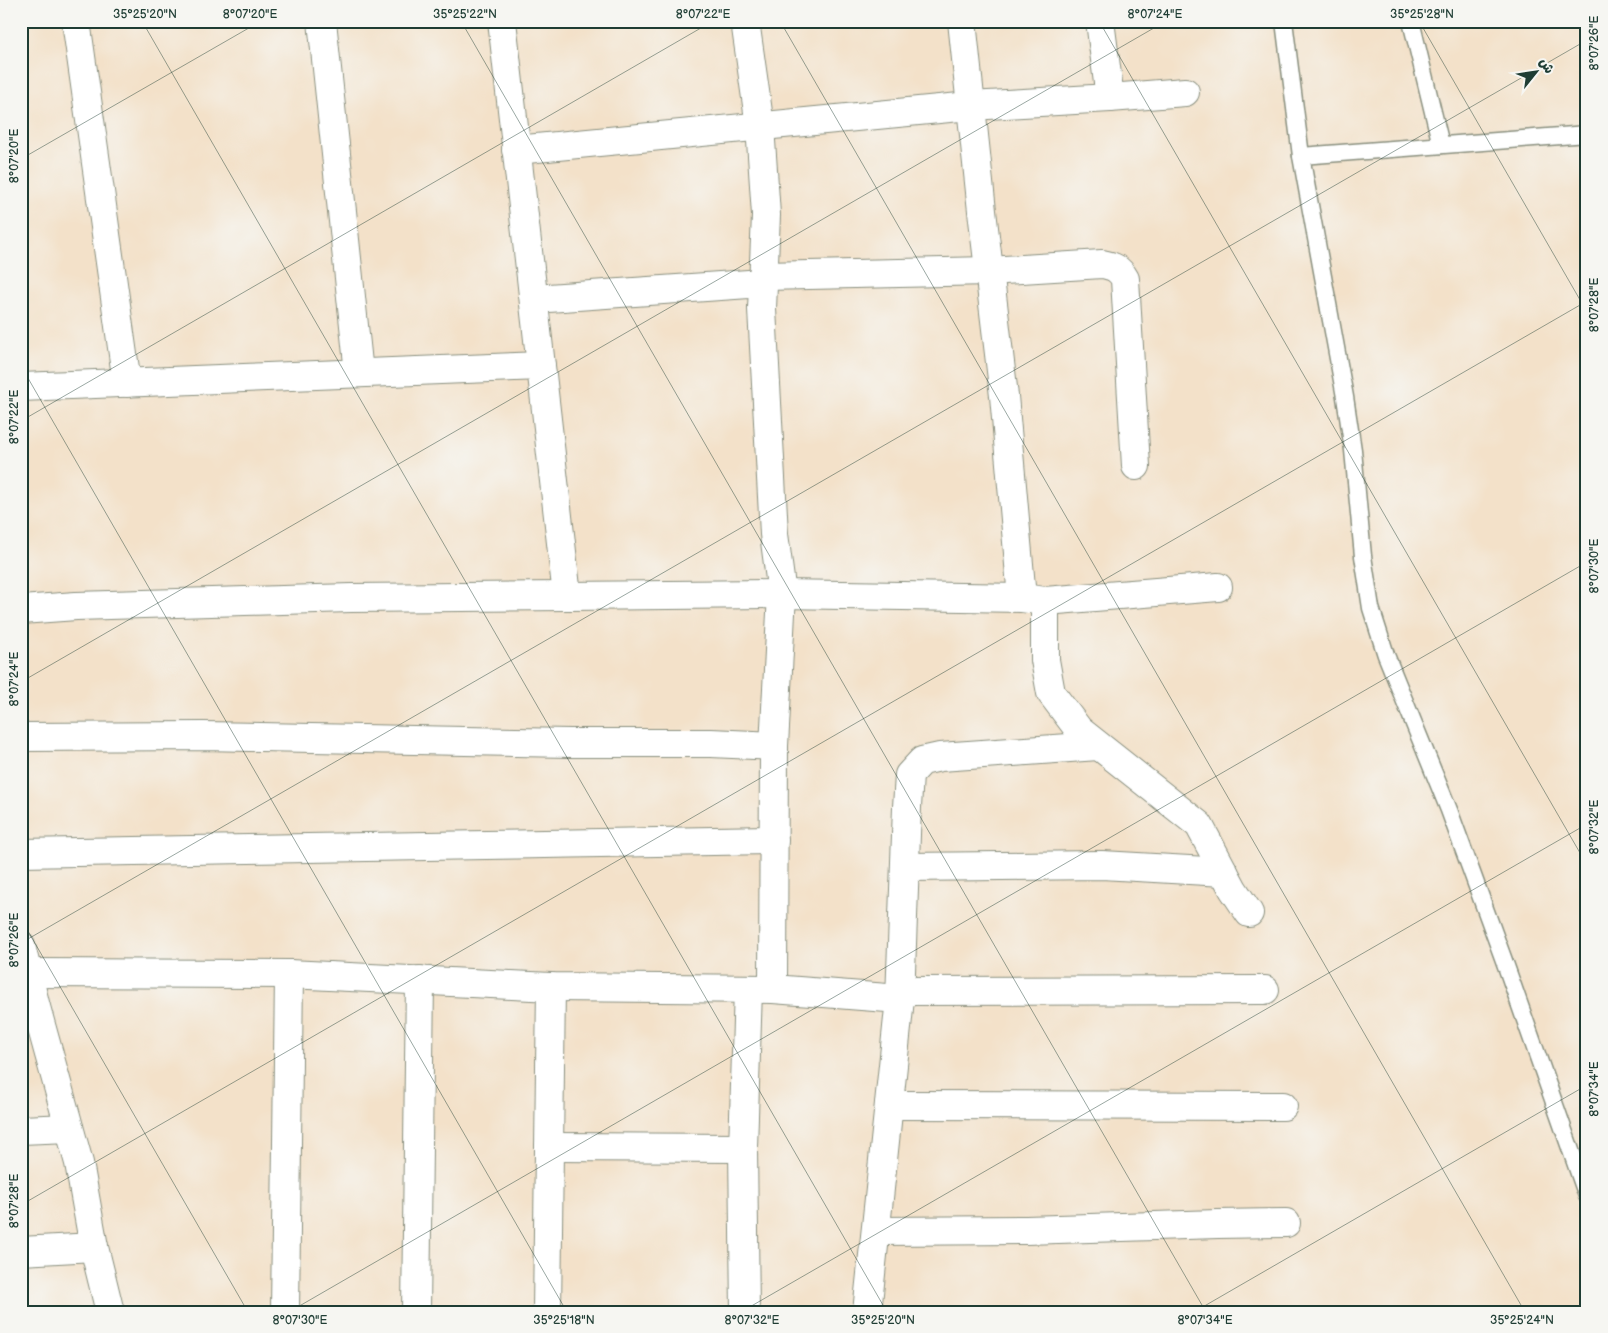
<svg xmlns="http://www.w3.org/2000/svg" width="1608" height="1333" font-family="'Balsamiq Sans','Playpen Sans Arabic',sans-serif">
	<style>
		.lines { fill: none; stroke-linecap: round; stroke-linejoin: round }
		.service-casing { stroke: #898f7e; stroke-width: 19 }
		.minor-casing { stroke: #898f7e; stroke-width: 30 }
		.service { stroke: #fff; stroke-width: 16 }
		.minor { stroke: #fff; stroke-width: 28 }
		.ticks { fill: none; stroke: #1f3d34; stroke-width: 1; stroke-opacity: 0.45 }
		.neatline { fill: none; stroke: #1f3d34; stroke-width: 2 }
		.ticks-label { font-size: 12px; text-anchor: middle; fill: #1f3d34 }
	</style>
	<rect width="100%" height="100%" fill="#f6f6f2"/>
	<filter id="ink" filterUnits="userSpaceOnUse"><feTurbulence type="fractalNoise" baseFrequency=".02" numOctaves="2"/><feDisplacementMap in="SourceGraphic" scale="10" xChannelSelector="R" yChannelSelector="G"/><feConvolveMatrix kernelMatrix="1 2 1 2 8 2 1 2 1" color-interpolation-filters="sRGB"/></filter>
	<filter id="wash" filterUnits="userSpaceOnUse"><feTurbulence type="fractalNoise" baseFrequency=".0096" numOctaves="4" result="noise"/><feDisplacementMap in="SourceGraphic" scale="20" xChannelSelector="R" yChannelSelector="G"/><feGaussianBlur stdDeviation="1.12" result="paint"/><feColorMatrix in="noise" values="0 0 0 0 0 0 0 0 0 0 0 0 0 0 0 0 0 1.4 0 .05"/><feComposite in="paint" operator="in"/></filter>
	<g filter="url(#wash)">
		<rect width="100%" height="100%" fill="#f3e1c9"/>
	</g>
	<g filter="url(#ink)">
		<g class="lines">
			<g class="service-casing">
				<g id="service">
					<polyline points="1284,21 1301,156 1345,397 1353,450 1363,556 1371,608 1386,655 1449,810 1506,966 1587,1196"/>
					<polyline points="1411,21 1441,145"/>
					<polyline points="1301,156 1587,134"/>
				</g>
			</g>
			<g class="minor-casing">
				<g id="minor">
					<polyline points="76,21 127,383"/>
					<polyline points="322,21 359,373"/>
					<polyline points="502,21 567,596"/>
					<polyline points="962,21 982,211 1004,396 1022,598"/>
					<polyline points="1100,21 1110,98"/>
					<polyline points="516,150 970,106 1110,98 1185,92"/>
					<path d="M 764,276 L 989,271 L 1102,264 C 1113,266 1119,268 1125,279 L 1136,466"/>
					<polyline points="534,299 763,283"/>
					<polyline points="21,387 541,366"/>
					<polyline points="1045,601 1045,660 1051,693 1079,730 1199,825 1233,889 1249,913"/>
					<polyline points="21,610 76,606 351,598 567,596 782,594 1022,598 1045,601 1218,587"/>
					<polyline points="21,737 203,736 570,743 711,743 774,746"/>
					<polyline points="21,853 774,840"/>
					<polyline points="905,867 1102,865 1224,872"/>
					<polyline points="21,946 36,1007 79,1163 94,1247 110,1312"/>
					<polyline points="28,973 289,974 551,987 773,989 774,746 782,594 774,534 762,309 766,215 760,126 745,21"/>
					<polyline points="773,989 900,999"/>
					<polyline points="900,991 1265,990"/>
					<polyline points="889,1105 1283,1106"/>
					<polyline points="21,1130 69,1128"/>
					<polyline points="549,1147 743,1148"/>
					<polyline points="876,1231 1026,1230 1218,1224 1286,1223"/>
					<polyline points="21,1251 94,1247"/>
					<polyline points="285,1312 289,974"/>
					<polyline points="416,1312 420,980"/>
					<polyline points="547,1312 551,987"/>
					<polyline points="745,1312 743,1148 748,989"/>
					<polyline points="867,1312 900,999 907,807 909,775 922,761 940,757 1098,746"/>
				</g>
			</g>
			<use href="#service" class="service"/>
			<use href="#minor" class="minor"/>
		</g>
	</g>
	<path class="ticks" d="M 142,21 L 887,1312M 461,21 L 1206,1312M 780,21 L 1525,1312M 1099,21 L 1587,865M 1419,21 L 1587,312M 21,159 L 261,21M 21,366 L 567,1312M 21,421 L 713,21M 21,682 L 1166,21M 21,919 L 248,1312M 21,943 L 1587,40M 21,1205 L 1587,301M 289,1312 L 1587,562M 741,1312 L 1587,824M 1194,1312 L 1587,1085"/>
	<rect width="1608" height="1333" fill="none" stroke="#f6f6f2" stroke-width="55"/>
	<g transform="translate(1536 72) rotate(60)" stroke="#f6f6f2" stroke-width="4" paint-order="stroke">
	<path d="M0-4L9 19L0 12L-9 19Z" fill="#1f3d34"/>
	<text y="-8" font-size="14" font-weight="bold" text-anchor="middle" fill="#1f3d34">ش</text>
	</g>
	<rect x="28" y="28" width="1552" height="1278" class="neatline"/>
	<g class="ticks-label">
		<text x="145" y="18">35°25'20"N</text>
		<text x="250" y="18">8°07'20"E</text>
		<text x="465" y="18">35°25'22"N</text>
		<text x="703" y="18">8°07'22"E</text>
		<text x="1155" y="18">8°07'24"E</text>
		<text x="1422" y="18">35°25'28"N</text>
		<text transform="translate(1594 43) rotate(-90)" y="4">8°07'26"E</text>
		<text transform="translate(14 156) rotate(-90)" y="4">8°07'20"E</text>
		<text transform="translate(1594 305) rotate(-90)" y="4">8°07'28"E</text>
		<text transform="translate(14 417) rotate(-90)" y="4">8°07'22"E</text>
		<text transform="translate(1594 566) rotate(-90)" y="4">8°07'30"E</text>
		<text transform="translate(14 679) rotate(-90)" y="4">8°07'24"E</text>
		<text transform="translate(1594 827) rotate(-90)" y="4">8°07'32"E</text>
		<text transform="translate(14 940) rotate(-90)" y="4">8°07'26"E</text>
		<text transform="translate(1594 1089) rotate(-90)" y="4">8°07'34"E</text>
		<text transform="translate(14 1201) rotate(-90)" y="4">8°07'28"E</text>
		<text x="300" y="1324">8°07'30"E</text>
		<text x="564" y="1324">35°25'18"N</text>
		<text x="752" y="1324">8°07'32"E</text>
		<text x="883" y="1324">35°25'20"N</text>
		<text x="1205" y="1324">8°07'34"E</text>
		<text x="1522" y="1324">35°25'24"N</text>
	</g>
</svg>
